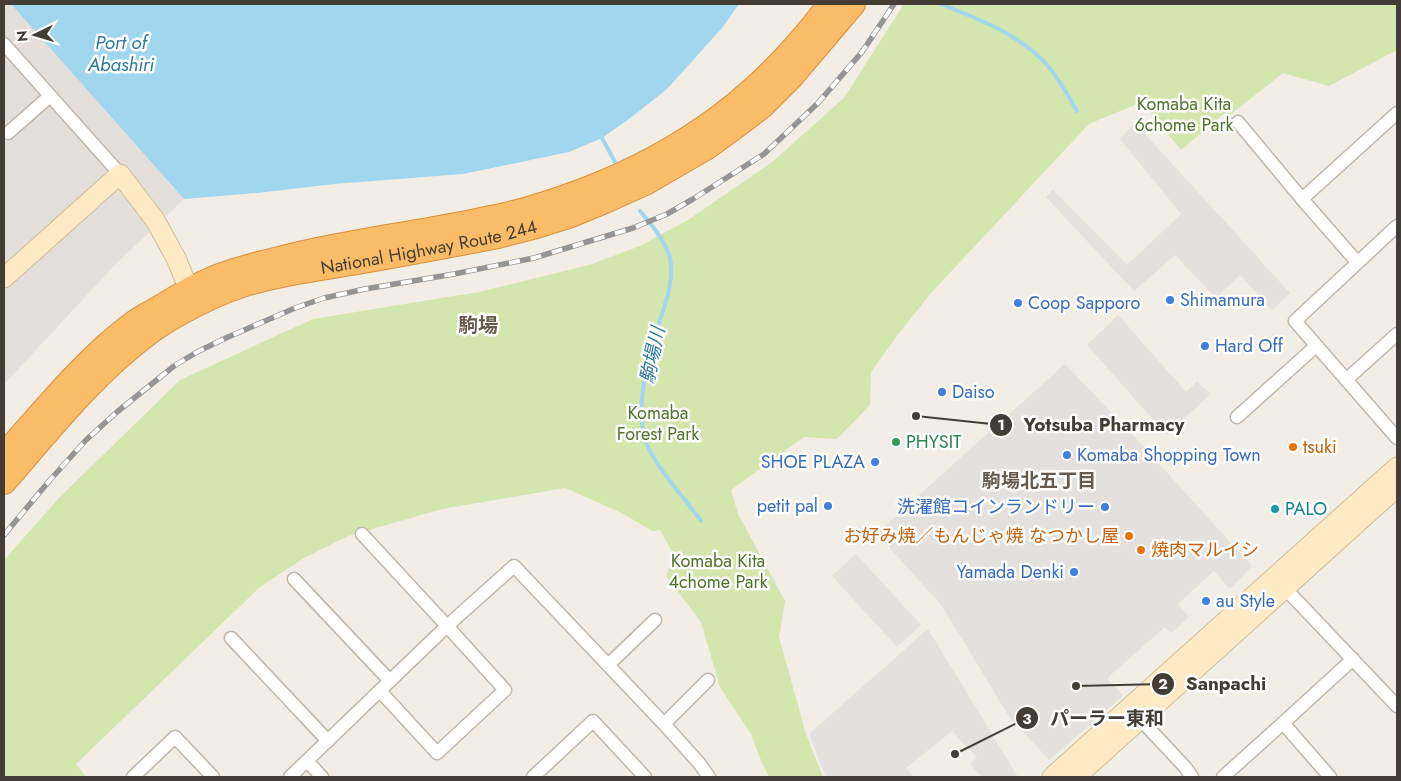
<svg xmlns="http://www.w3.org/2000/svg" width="1401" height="781" font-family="Jost,'Noto Sans JP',sans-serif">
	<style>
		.industrial { fill: #e4dfda }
		.green { fill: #d2e6ae }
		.parking { fill: #e3e0dd }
		.water { fill: #a1d6ef }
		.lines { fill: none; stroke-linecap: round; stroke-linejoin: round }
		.stream { stroke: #a1d6ef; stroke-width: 4 }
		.street-casing { stroke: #c0b7ab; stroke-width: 15 }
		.secondary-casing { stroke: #d2bc95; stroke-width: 21 }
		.highway-casing { stroke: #db8f37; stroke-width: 26 }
		.street { stroke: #fff; stroke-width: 12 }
		.secondary { stroke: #feeac4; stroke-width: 19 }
		.highway { stroke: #fbbc67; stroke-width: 24 }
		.rail-casing { stroke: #959595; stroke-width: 5.5 }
		.rail { stroke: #fff; stroke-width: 4; stroke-dasharray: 11; stroke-linecap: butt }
		.shop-dot { fill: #3f7fe0; stroke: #fff; stroke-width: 2 }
		.leisure-dot { fill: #2e9e5b; stroke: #fff; stroke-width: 2 }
		.food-dot { fill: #e8710a; stroke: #fff; stroke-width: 2 }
		.culture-dot { fill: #0f9aa8; stroke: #fff; stroke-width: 2 }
		.labels { text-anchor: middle; stroke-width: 5; stroke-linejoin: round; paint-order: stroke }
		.park-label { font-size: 18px; fill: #4d7529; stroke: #fff }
		.street-label { font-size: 18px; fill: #443d35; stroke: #fff }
		.shop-label { font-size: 18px; fill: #366cbe; stroke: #fff; text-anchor: start }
		.leisure-label { font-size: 18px; fill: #27864d; stroke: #fff; text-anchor: start }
		.food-label { font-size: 18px; fill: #c56008; stroke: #fff; text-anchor: start }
		.culture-label { font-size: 18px; fill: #0d838f; stroke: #fff; text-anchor: start }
		.water-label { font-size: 19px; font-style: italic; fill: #2d799e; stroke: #fff }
		.neighbourhood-label { font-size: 19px; font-weight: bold; fill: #675a4c; stroke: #fff }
		.quarter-label { font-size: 20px; font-weight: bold; fill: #675a4c; stroke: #fff }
		.leader { fill: none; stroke: #443d35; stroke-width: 2 }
		.callout-dot { fill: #443d35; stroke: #fff; stroke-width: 2 }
		.mark-label { font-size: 15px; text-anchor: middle; font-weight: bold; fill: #fff }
		.callout-label { font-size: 19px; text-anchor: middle; font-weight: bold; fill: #443d35; stroke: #fff; stroke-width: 5; stroke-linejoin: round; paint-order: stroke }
	</style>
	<rect width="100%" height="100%" fill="#f2ede5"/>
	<polygon class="industrial" points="4,4 11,4 184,199 115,265 4,384"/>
	<polygon class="green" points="904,4 1397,4 1397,50 1329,86 1283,73 1230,115 1226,113 1220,117 1181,150 1142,102 1089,124 931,293 896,337 871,372 870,405 837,439 804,437 731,490 738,514 785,601 779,637 806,734 823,777 769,777 762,763 751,734 720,687 701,622 666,576 674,555 660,530 652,531 622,513 565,488 442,509 348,536 304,558 260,587 76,764 86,777 4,777 4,560 59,498 180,380 313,319 479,292 589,265 640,246 688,220 771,163 844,98"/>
	<g class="parking">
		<polygon points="1135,123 1290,293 1272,310 1240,275 1216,298 1175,255 1134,291 1046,197 1053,190 1127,265 1181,214 1120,139"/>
		<polygon points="1118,315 1186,392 1197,381 1210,394 1167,435 1087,345"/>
		<polygon points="1065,364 1130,432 1252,566 1230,589 1214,571 1178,604 1189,617 1171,633 1165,627 1107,678 1123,696 1049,760 1008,715 942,606 880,537 878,532"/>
		<polygon points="856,554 921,625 897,647 832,576"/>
		<polygon points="928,629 1018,777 982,777 970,764 977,757 952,731 906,768 914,777 826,777 809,734"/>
	</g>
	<polygon class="water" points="11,4 739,4 722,28 667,89 633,116 602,138 569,152 463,174 334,184 257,193 184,199"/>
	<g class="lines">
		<g class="stream">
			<path d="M 941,4 C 978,19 1020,34 1047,65 C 1059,79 1068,95 1077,111"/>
			<polyline points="602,138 615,162"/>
			<path d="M 640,211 C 651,224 662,237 668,252 C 679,278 659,319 652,345 C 645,371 637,412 645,439 C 653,465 684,497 701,521"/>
		</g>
		<g class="street-casing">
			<g id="street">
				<polyline points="4,44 120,174"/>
				<polyline points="1238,122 1302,199"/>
				<polyline points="8,133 50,96"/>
				<polyline points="1397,226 1295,321 1397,438"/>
				<polyline points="1357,262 1302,199 1397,113"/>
				<polyline points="1347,379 1397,334"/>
				<polyline points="1237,417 1316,346"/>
				<polyline points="362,534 447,626 505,690 437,753 380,691"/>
				<polyline points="294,579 390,681"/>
				<polyline points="1279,582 1397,706"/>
				<polyline points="231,638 328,741"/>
				<polyline points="608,665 655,620"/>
				<polyline points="1134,715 1140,719 1185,767 1192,777"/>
				<polyline points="664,724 708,680"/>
				<polyline points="307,761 322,777"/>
				<polyline points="133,777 175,737 213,777"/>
				<polyline points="290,777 447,626 514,566 664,724 699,763 709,777"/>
				<polyline points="533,777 593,721 645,777"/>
				<polyline points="1223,777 1283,723"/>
				<polyline points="1330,777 1283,723 1353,659"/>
			</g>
		</g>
		<g class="secondary-casing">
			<g id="secondary">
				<polyline points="4,278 120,174 155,220 176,258 189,290"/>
				<polyline points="1052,777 1397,467"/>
				<polyline points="1076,777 1397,487"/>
			</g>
		</g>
		<g class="highway-casing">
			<g id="highway">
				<path d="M 4,455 C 45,410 84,360 134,323 C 142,317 151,313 159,308 C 176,298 192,287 210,280 C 229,271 251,266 271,261 C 323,247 376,239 429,230 C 451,226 474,222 496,217 C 526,211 556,201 585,190 C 687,151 765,92 830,4"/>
				<path id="s1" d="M 4,482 C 50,429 94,373 151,331 C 177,313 212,295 242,285 C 279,273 319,269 357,262 C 404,254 451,245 498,236 L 533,227 L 571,215 L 605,201 L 645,183 L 707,147 L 732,129 L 761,107 L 791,77 L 853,4"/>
			</g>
		</g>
		<use href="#street" class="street"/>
		<use href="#secondary" class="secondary"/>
		<use href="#highway" class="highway"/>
		<g class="rail-casing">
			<polyline id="rail" points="4,535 50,480 86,440 117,412 174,366 197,352 228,337 295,308 324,298 365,289 454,274 534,258 633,228 667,214 693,199 764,154 818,103 862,52 894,4"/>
		</g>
		<use href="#rail" class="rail"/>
	</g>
	<g class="shop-dot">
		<circle cx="1170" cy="300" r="5"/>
		<circle cx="1018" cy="303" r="5"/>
		<circle cx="1205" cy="346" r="5"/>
		<circle cx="942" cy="392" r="5"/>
		<circle cx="1067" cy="455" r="5"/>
		<circle cx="875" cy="462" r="5"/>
		<circle cx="828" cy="506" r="5"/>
		<circle cx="1105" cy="507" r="5"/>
		<circle cx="1074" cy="572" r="5"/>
		<circle cx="1206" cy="601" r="5"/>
	</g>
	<circle class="leisure-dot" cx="896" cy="442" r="5"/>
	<g class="food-dot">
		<circle cx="1293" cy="447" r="5"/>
		<circle cx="1129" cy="536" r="5"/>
		<circle cx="1141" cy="550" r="5"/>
	</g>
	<circle class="culture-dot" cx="1275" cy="509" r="5"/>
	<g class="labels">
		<g class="park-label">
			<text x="1184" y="110">Komaba Kita<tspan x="1184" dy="21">6chome Park</tspan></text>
			<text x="658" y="419">Komaba<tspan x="658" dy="21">Forest Park</tspan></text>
			<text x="718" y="567">Komaba Kita<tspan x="718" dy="21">4chome Park</tspan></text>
		</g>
		<g class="street-label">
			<text dy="6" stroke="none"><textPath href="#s1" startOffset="504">National Highway Route 244</textPath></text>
		</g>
		<g class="shop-label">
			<text x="1180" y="306">Shimamura</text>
			<text x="1028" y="309">Coop Sapporo</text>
			<text x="1215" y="352">Hard Off</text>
			<text x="952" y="398">Daiso</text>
			<text x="1077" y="461">Komaba Shopping Town</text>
			<text x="865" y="468" text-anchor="end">SHOE PLAZA</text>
			<text x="818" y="512" text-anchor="end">petit pal</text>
			<text x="1095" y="513" text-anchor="end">洗濯館コインランドリー</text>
			<text x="1064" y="578" text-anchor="end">Yamada Denki</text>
			<text x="1216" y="607">au Style</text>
		</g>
		<g class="leisure-label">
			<text x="906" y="448">PHYSIT</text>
		</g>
		<g class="food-label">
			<text x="1303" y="453">tsuki</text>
			<text x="1119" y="542" text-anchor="end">お好み焼／もんじゃ焼 なつかし屋</text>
			<text x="1151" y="556">焼肉マルイシ</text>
		</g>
		<g class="culture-label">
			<text x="1285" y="515">PALO</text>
		</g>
		<g class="water-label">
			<text x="121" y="49">Port of<tspan x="121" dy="22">Abashiri</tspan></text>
			<text transform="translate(652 355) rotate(-78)" y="7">駒場川</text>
		</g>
		<g class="neighbourhood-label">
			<text x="1039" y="487">駒場北五丁目</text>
		</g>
		<g class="quarter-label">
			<text x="478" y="332">駒場</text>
		</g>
	</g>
	<path class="leader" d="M916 416L1001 425M1076 686L1163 684M955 754L1027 718"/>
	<g class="callout-dot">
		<circle cx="916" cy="416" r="5"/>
		<circle cx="1076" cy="686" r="5"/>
		<circle cx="955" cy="754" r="5"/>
		<circle cx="1001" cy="425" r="12"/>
		<circle cx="1163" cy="684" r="12"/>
		<circle cx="1027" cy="718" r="12"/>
	</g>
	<g class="mark-label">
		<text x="1001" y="430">1</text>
		<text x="1163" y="689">2</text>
		<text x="1027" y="724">3</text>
	</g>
	<g class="callout-label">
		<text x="1104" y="431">Yotsuba Pharmacy</text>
		<text x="1226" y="690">Sanpachi</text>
		<text x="1107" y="725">パーラー東和</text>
	</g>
	<rect width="1401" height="781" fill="none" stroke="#443d35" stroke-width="10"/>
	<g transform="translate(35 35) rotate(265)" stroke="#ffffff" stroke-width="4" paint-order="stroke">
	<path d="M0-4L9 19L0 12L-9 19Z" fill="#443d35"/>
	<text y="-8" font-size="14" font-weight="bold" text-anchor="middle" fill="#443d35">N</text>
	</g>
</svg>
